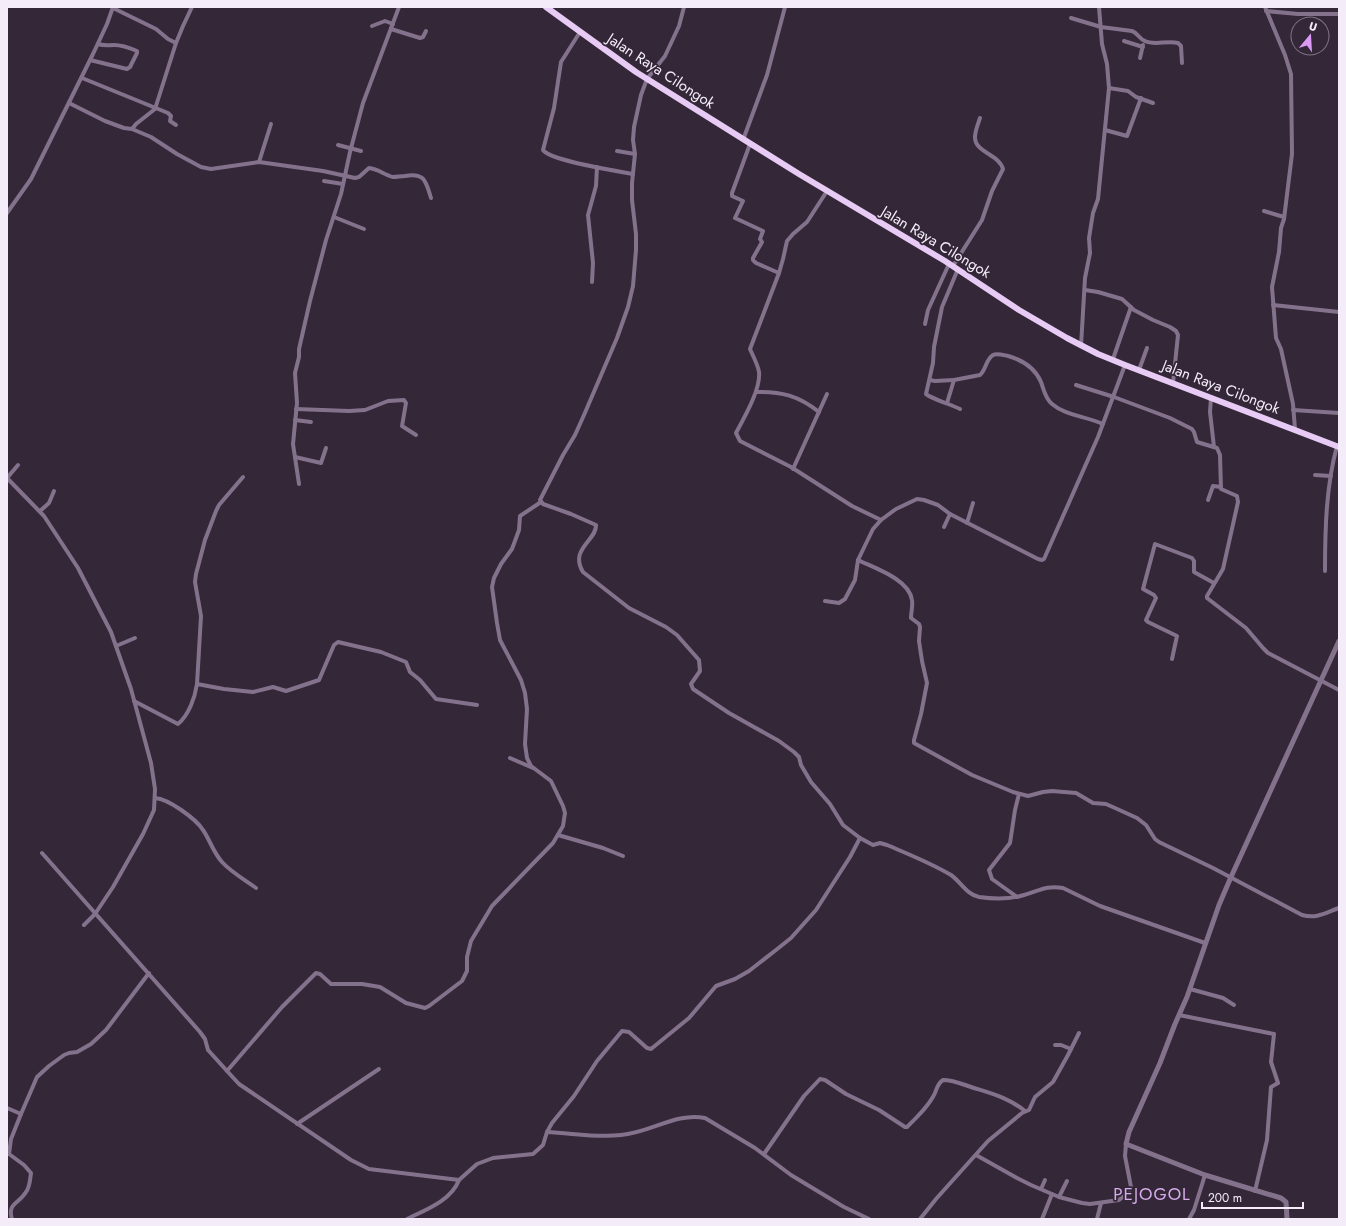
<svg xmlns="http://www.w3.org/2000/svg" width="1346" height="1226" font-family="Jost,sans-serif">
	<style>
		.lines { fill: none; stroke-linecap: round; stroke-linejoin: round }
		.minor { stroke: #84728c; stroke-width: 4 }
		.tertiary { stroke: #84728c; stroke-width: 5 }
		.trunk { stroke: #e7cbf4; stroke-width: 6 }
		.labels { text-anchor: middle; stroke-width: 3.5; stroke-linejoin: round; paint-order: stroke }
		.street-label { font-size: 15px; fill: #f4ecf8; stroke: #332738 }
		.quarter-label { font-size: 17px; letter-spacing: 1px; fill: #d7abeb; stroke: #332738 }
	</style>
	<rect width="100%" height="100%" fill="#332738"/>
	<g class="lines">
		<g class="minor">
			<polyline points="1265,7 1285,55 1291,74 1292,154 1284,219 1281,228 1279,252 1272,287 1276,338 1281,349 1293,404 1295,429"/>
			<polyline points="113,8 156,29 168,39 176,43 155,109 136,124 132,129"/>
			<polyline points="1266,11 1298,14 1339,14"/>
			<path d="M 1071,18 L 1101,27 L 1132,31 C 1138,33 1139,39 1145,41 C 1155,46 1167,40 1178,43 L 1181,46 L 1182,63"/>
			<polyline points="372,26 385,21 393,24"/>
			<polyline points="391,29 420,38 423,37 426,31"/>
			<path d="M 580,32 L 561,62 L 554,108 L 543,150 C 551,161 617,171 633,174"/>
			<polyline points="1124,41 1143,47"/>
			<polyline points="176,43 183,26 192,7"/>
			<polyline points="1140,58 1143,45"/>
			<path d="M 90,60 L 127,69 L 130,67 L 137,53 L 137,51 C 130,48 122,45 114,45 C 108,45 104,46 98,44"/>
			<polyline points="82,78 168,113 171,116 170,121 176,125"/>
			<polyline points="1109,88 1128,91 1136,97 1153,103"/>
			<path d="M 69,103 L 105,121 L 124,128 L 132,129 L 151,137 L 177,154 L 201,167 L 211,169 L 259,162 L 323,171 L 355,178 L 359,177 L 369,168 C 378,169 385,175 393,177 C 397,177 401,176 405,176 C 425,172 426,182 431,198"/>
			<polyline points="1105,130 1127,136 1141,98"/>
			<polyline points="743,140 767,75 785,7"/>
			<polyline points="750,144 732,193 732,196 743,201 735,218 763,231 760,239 762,242 753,258 753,260 756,263 779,273"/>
			<polyline points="338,145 361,151"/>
			<polyline points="617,151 635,154"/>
			<polyline points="259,162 271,124"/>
			<polyline points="324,181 343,184"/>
			<path d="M 827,191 L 807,222 L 793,234 L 787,241 L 783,259 L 779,273 L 750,349 C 753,356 758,365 759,372 C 761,389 744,418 736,433 L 740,441 L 791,467 L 852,506 L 881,520"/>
			<polyline points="1264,211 1284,217"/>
			<polyline points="7,213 31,179 93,54 107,24 113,7"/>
			<polyline points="334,217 364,229"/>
			<path d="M 953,266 L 982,220 L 992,191 L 1003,169 C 999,154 974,152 975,137 C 975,131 978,124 980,118"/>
			<path d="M 958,269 L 942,307 L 934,347 L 933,363 L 926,394 C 930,398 952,405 960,409"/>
			<polyline points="592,282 593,263 588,215 596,186 597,167"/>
			<polyline points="1085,290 1098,292 1122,299 1134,310 1153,320 1170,327 1176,331 1178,335 1173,383"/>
			<polyline points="1273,305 1339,312"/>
			<polyline points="925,324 928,310 949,264"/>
			<polyline points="1081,346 1085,278 1090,253 1089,238 1093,213 1098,199 1109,88 1107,64 1102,44 1099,7"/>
			<polyline points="1113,359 1131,307"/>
			<polyline points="1139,370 1147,348"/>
			<polyline points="930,380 935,381 954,380"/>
			<polyline points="1076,385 1114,397 1170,418 1192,429 1194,432 1197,442 1217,448 1220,455 1221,489 1237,496 1238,502 1223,569 1207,596 1207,598 1246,628 1263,648 1268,653 1339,690"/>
			<path d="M 756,392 C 781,391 799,396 819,412"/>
			<polyline points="1211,398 1210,412 1214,447"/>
			<path d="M 947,403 L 954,380 L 980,375 C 986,370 986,359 993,355 C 997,353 1003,355 1008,356 C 1022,360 1035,368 1041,382 C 1044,390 1045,398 1052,404 C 1066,416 1086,416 1103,424"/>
			<polyline points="296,409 349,411 365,410 388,401 404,400 406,403 402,426 416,435"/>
			<polyline points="1293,410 1339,413"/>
			<polyline points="295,420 311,422"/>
			<polyline points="295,457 321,463 326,448"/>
			<polyline points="793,469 827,394"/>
			<polyline points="1315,475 1331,476"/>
			<polyline points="7,478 44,516 78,568 111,632 131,689 151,763 155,789 154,810 143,834 113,887 95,914 84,925"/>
			<polyline points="7,478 18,465"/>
			<polyline points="299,484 293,444 297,403 295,373 299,357 299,349 310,301 326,240 341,194 350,152 363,103 399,7"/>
			<polyline points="1208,500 1213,486 1221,487"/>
			<path d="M 541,502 L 520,516 L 519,530 L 512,549 L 501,564 L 494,578 L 492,587 L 497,623 L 500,640 L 521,680 L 525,693 L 527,709 L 525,744 L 527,758 L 531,766 L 551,781 L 563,806 L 565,813 L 563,826 L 553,843 L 492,906 L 471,941 L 467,957 L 467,971 L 462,981 L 429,1006 L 425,1008 L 406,1003 L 380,987 L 362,984 L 331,984 L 320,974 L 316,973 L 282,1007 L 227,1071 L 239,1084 L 351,1160 L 369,1169 L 459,1180 L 477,1164 L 493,1158 L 533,1154 L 543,1145 L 547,1132 C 572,1133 596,1138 621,1135 C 650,1133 676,1112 705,1118 L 755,1148 L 791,1175 L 844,1207 L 869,1219"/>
			<polyline points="40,511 49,503 54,491"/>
			<polyline points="967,523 973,503"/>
			<polyline points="944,527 950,514"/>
			<path d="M 858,560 C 874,568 909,579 912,600 C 913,606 911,612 911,618 L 919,624 L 920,627 L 919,641 L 922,661 L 927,683 L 921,714 L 914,740 L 914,743 L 972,775 L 1013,792 L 1028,796 L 1043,792 L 1052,791 L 1076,793 L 1093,803 L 1106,804 L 1115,808 L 1137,818 L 1146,825 L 1155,839 L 1159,842 L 1213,868 L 1302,915 C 1317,919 1325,913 1339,908"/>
			<path d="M 1325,571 C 1325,530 1326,486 1337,446"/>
			<polyline points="825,601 839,603 845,599 855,580 858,560 873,529 881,520 896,509 917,499 924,500 938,505 950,514 1038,559 1042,560 1044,559 1098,437 1125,365"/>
			<polyline points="116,646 135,638"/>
			<polyline points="1172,659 1177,636 1148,622 1146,620 1156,598 1154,595 1143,589 1155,544 1192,558 1194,561 1194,572 1214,583"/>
			<polyline points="197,684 201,616 195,582 196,574 205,540 216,511 219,505 243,477"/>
			<path d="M 134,701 L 178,724 C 189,715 195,697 197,684 L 224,689 L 253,692 L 273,687 L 286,691 L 319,680 L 334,645 L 338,642 L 381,652 L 406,662 L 410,672 L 420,680 L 436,699 L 477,705"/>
			<polyline points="510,758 533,768"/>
			<path d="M 155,798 C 169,799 196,819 203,830 C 210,840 213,852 222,862 C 231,872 245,880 256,888"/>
			<polyline points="558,835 603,848 623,856"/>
			<path d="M 860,838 L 873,845 L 880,843 L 887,845 C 908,854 931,863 951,875 C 960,881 967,895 979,897 C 993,899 1011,899 1024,895 C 1039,891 1046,885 1063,888 L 1100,906 L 1205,943"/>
			<polyline points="42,853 200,1032 205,1039 208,1050 227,1071"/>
			<polyline points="1017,897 992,879 989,870 1010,843 1015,810 1019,794"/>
			<polyline points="1190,989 1223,998 1234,1005"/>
			<polyline points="1179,1015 1274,1034 1271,1062 1278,1083 1271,1087 1267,1140 1255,1191"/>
			<polyline points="1055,1045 1061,1045 1071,1049"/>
			<polyline points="7,1108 21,1114 37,1077 49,1066 64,1055 69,1053 77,1052 91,1044 106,1030 149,973"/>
			<polyline points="297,1124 379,1069"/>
			<path d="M 547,1132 L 552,1123 L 574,1096 L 597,1061 L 622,1031 L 629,1032 L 647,1048 L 651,1049 L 689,1018 L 716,986 L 735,979 L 749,971 L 776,950 L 791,938 L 816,910 L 850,857 L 860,838 L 843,825 L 830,804 L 811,782 L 801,765 L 799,757 L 794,752 L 779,741 L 729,713 L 693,689 L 691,684 L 700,671 L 699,660 L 677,635 L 666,627 L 629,608 L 583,572 C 569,549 597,540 596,525 L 571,514 L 543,504 L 540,500 L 563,455 L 575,435 L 584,415 L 617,338 L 628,307 L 633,286 L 636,250 L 636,234 L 632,200 L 632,183 L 635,154 L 633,140 L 634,127 L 641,95 L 647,79 L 665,56 L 679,26 L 684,7"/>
			<path d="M 764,1154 L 804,1096 L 820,1079 L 825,1080 L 846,1094 L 879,1110 L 905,1127 L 907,1127 C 917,1117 929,1106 935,1093 C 937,1088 938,1083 943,1080 C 953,1080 962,1084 971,1087 C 993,1094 1007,1097 1025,1111"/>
			<polyline points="976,1155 1017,1178 1031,1185 1059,1197 1082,1203 1090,1204 1119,1200 1129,1192 1131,1187 1125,1156 1126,1144"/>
			<polyline points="1041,1189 1045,1180"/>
			<polyline points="1059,1197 1067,1181"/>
			<path d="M 12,1219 C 7,1203 19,1204 26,1192 C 30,1187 30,1179 31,1173 L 24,1165 L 9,1154 L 11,1139 L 21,1114"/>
			<path d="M 407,1219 C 425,1210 451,1201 459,1180"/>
			<polyline points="920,1219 936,1199 988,1141 1022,1113 1029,1110 1035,1097 1053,1082 1068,1055 1079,1033"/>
			<polyline points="1042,1219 1052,1194"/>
			<polyline points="1097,1219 1101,1203"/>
			<polyline points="1189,1219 1194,1210 1205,1175"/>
		</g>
		<polyline class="tertiary" points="1287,1219 1286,1202 1281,1198 1205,1175 1126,1144 1129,1132 1160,1063 1175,1024 1187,997 1219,905 1231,877 1339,641"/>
		<polyline class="trunk" points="546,7 636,72 799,174 945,261 1019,310 1067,338 1098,354 1125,365 1339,447"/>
	</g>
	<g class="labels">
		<g class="street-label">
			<text transform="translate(661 71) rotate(33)" y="5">Jalan Raya Cilongok</text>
			<text transform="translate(936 242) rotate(31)" y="5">Jalan Raya Cilongok</text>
			<text transform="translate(1221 387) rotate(21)" y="5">Jalan Raya Cilongok</text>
		</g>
		<g class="quarter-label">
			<text x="1152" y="1200">PEJOGOL</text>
		</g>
	</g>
	<rect width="1346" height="1226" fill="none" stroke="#f4ecf8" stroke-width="16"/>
	<g transform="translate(1310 36) rotate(18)"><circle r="19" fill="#332738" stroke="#807685"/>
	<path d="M0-3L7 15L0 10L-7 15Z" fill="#da9af6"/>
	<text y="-6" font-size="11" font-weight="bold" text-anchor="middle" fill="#f4ecf8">U</text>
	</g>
	<path d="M1202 1202v6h101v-6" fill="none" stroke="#f4ecf8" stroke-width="2"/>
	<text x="1208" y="1202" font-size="12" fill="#f4ecf8" stroke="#332738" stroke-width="3" paint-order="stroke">200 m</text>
</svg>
